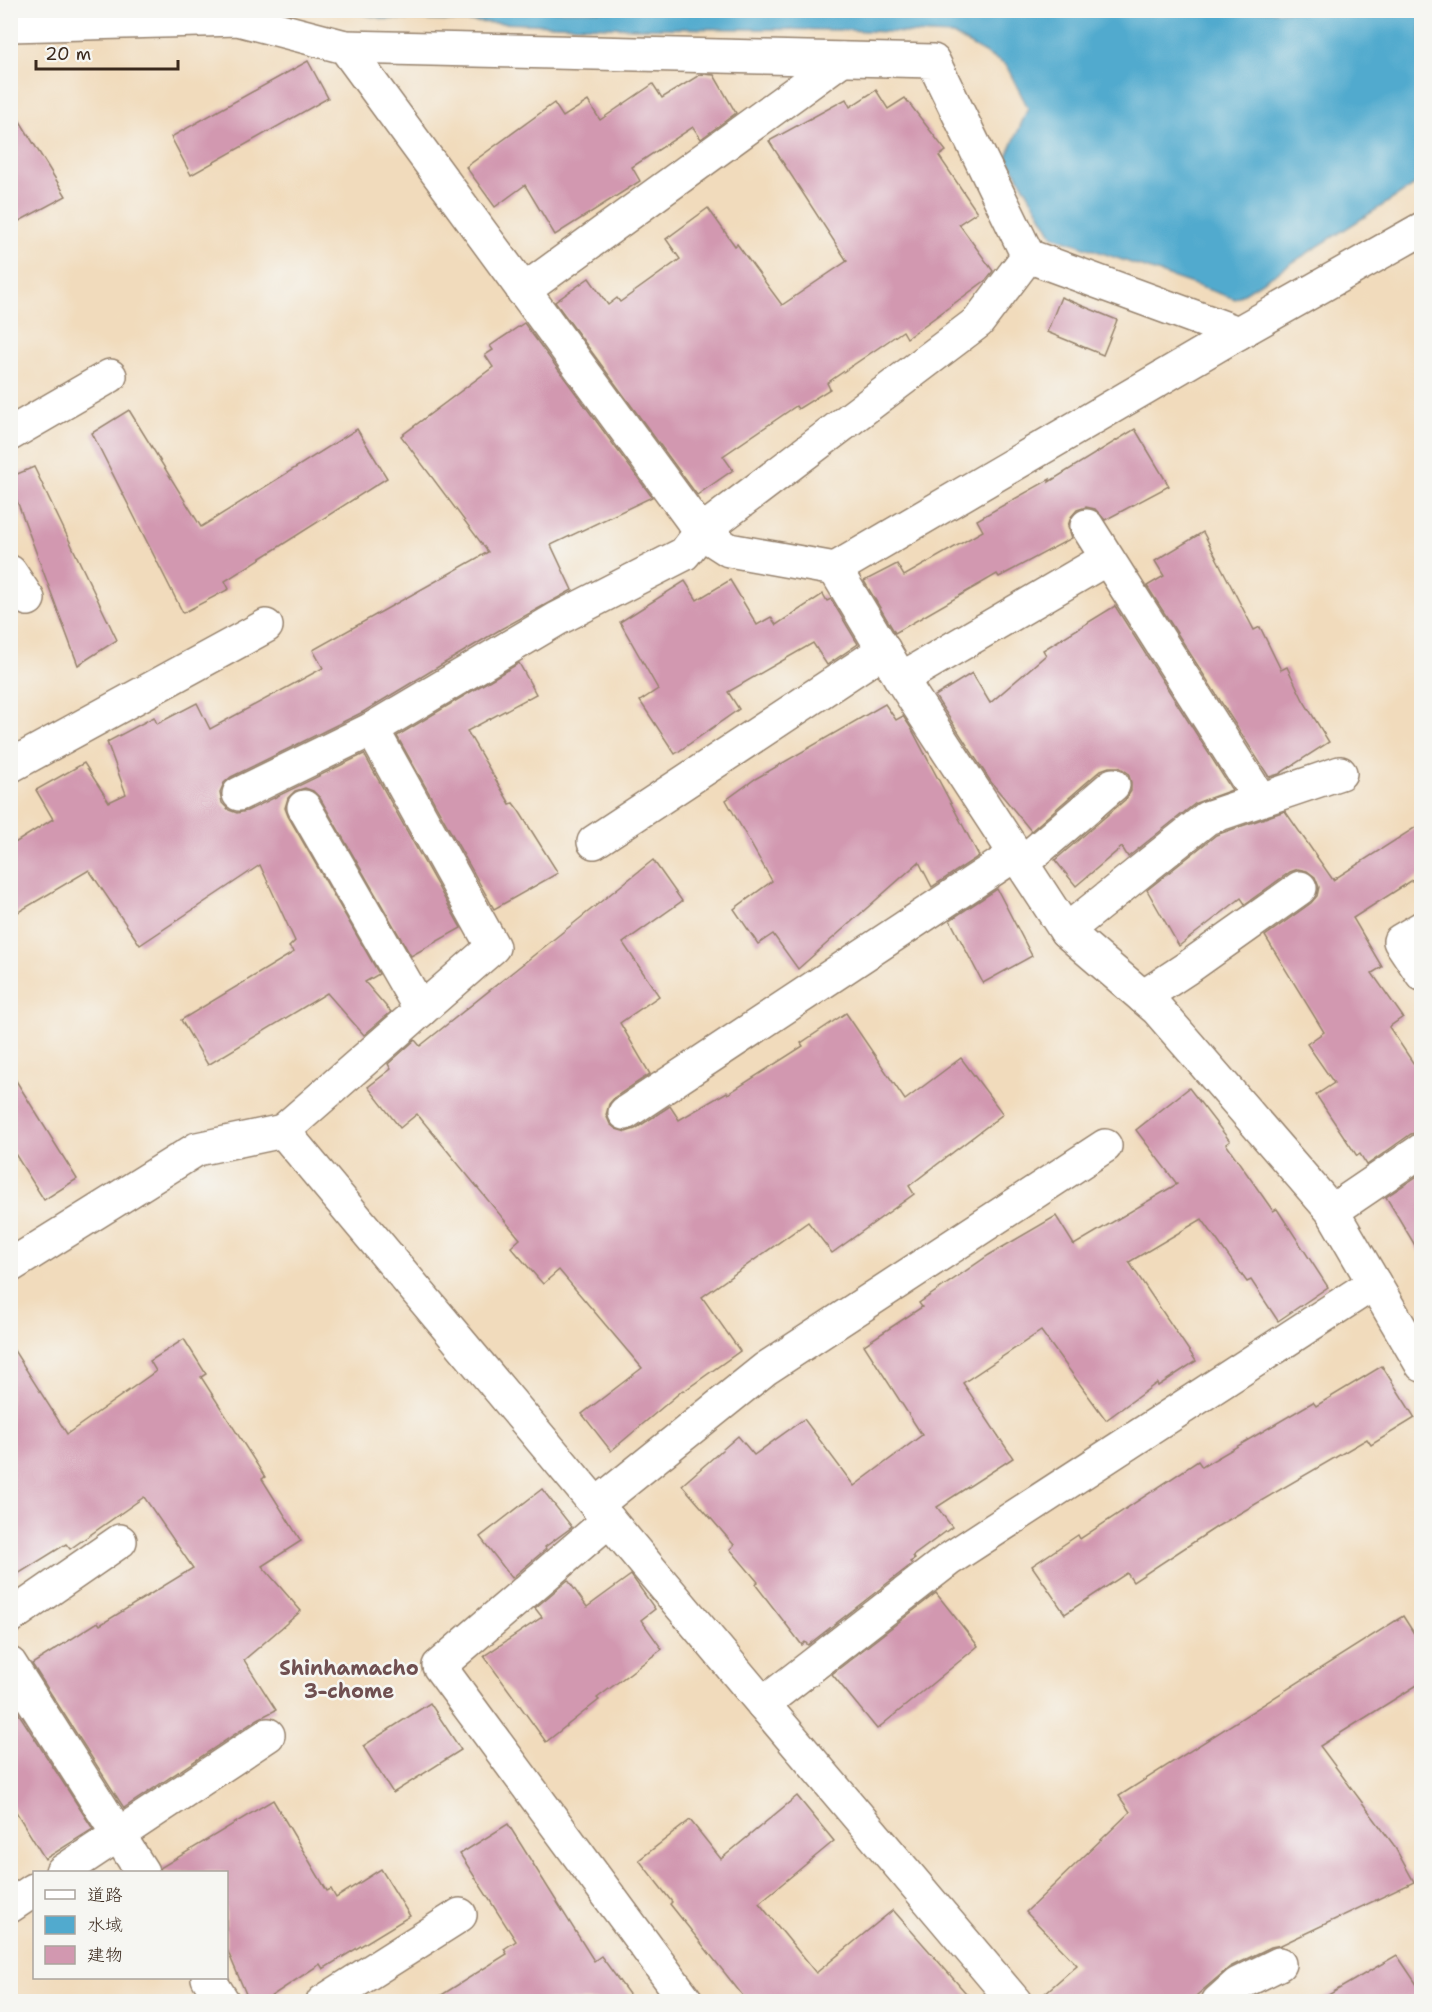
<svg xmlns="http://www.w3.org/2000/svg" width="1432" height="2012" font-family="'Shantell Sans','Klee One',sans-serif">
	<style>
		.water { fill: #51aace; stroke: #466a76; stroke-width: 1.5 }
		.building { fill: #d298b0 }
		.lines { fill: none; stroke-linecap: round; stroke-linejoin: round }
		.minor-casing { stroke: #96826d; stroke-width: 36 }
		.minor { stroke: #fff; stroke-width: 33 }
		.labels { text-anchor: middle; stroke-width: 5; stroke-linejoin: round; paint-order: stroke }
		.neighbourhood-label { font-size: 20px; font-weight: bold; fill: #705051; stroke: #f6f6f2 }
	</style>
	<rect width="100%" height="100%" fill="#f6f6f2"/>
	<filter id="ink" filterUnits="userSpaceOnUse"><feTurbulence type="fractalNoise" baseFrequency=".0167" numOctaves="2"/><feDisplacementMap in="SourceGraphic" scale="12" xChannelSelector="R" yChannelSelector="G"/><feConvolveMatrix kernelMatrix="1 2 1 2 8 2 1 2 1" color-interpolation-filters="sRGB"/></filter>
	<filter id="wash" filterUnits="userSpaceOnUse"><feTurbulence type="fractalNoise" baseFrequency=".008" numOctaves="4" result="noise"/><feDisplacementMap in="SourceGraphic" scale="24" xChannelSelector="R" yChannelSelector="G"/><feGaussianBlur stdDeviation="1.35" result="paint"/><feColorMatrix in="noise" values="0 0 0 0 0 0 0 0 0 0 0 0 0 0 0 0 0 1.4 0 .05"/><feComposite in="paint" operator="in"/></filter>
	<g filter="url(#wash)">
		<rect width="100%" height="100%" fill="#f1dbbc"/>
		<polygon class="water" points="346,11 1421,11 1421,181 1235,299 1053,236 1007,157 1028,108 1006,65 953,35 846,30 639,28 385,19"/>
		<g id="blocks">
			<g class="building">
				<polygon points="308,61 328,98 191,175 171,137"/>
				<polygon points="701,74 714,75 736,113 701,139 693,127 632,167 640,181 555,235 525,185 495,207 466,167 554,103 563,117 588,101 600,120 653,84 662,98"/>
				<polygon points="876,90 888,109 905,98 946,151 939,156 977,212 959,224 993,271 986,280 907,338 903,331 827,383 830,389 798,409 796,406 723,456 733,470 697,495 555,302 589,278 608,305 617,298 620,302 680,259 666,239 708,208 735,246 737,244 782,305 847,261 769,141 846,99 850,107"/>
				<polygon points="10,105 66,196 10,226"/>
				<polygon points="1061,297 1117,320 1103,355 1047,332"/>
				<polygon points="524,323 652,497 551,545 572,590 501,629 363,712 231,777 224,783 220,792 222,803 229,810 237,813 247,811 364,754 461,928 411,956 320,798 313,791 305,788 295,791 288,798 285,808 288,816 379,974 365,982 391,1012 364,1035 327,993 208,1065 181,1020 294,952 289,947 295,941 260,865 140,945 89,870 10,917 10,846 53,819 36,790 84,763 109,802 126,794 107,742 154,717 157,724 197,703 210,729 323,668 313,650 488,552 401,436 493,367 485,355 493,350 490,346"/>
				<polygon points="129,410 201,527 357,429 387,478 225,581 229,589 183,613 92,433"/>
				<polygon points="1135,429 1169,486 1105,520 1095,509 1086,507 1077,510 1071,517 1068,526 1072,538 999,577 997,574 895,633 864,581 897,564 904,576 983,531 977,520 1050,479 1049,482"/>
				<polygon points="34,467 117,640 78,665 10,482 10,477"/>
				<polygon points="1203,532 1254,630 1260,627 1281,670 1287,667 1303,700 1329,742 1279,774 1269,777 1147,586 1164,576 1155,561"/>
				<polygon points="730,580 757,625 771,617 776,625 823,594 827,601 831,599 858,644 827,665 813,643 728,692 739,709 675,754 640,701 658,689 620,622 685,581 697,600"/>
				<polygon points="1115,606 1232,790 1196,803 1128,857 1122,847 1076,886 1055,860 1126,799 1131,791 1131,782 1128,773 1119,767 1109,767 1101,770 1031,831 991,782 935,696 972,673 990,703 1046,655 1043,650"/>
				<polygon points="519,663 536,694 467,731 510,804 513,803 519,811 558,873 494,909 397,736"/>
				<polygon points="885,704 896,720 903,716 911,728 979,856 932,887 919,862 798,969 773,934 758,944 734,909 772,881 726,800 755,779"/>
				<polygon points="1285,811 1333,880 1422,823 1422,874 1353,918 1382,967 1372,973 1403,1017 1389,1027 1422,1076 1422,1131 1411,1134 1367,1165 1360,1154 1357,1156 1316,1095 1334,1083 1307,1044 1324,1032 1265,936 1311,903 1317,896 1319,887 1315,877 1307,871 1298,869 1290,872 1245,904 1241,898 1179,946 1147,890 1216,835"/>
				<polygon points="653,860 682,901 623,943 659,996 620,1023 650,1074 615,1097 609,1104 606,1115 610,1124 616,1129 626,1132 635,1129 670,1106 679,1120 727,1092 728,1094 803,1046 801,1043 846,1013 905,1100 961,1058 1003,1114 909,1186 914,1194 832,1253 808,1222 702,1297 740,1351 684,1391 683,1390 611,1451 582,1414 642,1368 559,1270 543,1284 511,1247 520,1239 417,1114 400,1128 368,1087 391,1069 388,1064 415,1040 420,1046"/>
				<polygon points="997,889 1032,956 983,983 950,920"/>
				<polygon points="10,1071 77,1179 44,1200 10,1146"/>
				<polygon points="1189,1088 1230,1141 1226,1144 1273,1211 1277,1209 1328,1287 1278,1321 1251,1280 1247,1282 1202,1219 1129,1262 1196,1361 1158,1386 1157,1383 1106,1420 1041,1331 963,1383 1013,1458 937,1507 952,1527 913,1556 915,1559 910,1562 912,1564 808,1645 805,1642 802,1645 755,1584 758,1582 730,1549 734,1545 682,1485 738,1436 754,1455 804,1419 854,1486 922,1435 864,1345 922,1307 919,1303 989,1255 1056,1216 1074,1245 1177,1184 1136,1130"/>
				<polygon points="1422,1173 1422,1257 1386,1197"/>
				<polygon points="184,1339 206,1374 201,1377 265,1477 262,1479 301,1541 262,1566 301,1611 244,1660 276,1710 258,1719 124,1808 32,1664 98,1622 100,1625 193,1568 144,1497 70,1549 66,1544 10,1579 10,1344 67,1434 156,1371 150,1361"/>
				<polygon points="1382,1366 1415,1418 1371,1445 1367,1439 1218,1526 1133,1582 1127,1573 1065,1614 1032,1566 1078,1535 1080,1539 1198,1461 1202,1467 1313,1402 1316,1406"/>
				<polygon points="542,1489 572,1527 545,1547 546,1549 512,1578 480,1537"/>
				<polygon points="631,1575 655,1609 641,1620 662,1649 597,1698 599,1700 546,1742 484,1656 542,1617 535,1608 568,1580 587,1607"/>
				<polygon points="936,1593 978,1646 877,1729 832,1674"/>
				<polygon points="1403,1616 1422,1646 1422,1682 1320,1746 1393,1844 1414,1882 1281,1945 1271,1947 1230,1967 1190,2001 1036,2001 1077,1965 1026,1912 1130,1812 1119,1796"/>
				<polygon points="10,1700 93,1829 45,1859 10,1802"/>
				<polygon points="430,1703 461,1750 393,1793 363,1746"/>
				<polygon points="797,1796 834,1841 759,1903 816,1973 893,1910 973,2001 747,2001 670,1904 672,1902 639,1860 690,1820 721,1859"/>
				<polygon points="273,1800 327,1891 331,1889 336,1898 381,1869 410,1916 323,1969 320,1964 264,2001 249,2001 226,1947 226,1872 161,1872 160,1868"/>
				<polygon points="508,1824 594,1961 601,1956 634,2001 432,2001 507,1954 504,1949 516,1941 460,1854"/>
				<polygon points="1397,1955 1422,1992 1422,2001 1318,2001"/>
			</g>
		</g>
	</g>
	<g filter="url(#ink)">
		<use href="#blocks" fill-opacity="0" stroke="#96826d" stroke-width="1.5"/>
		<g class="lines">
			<g class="minor-casing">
				<g id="minor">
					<polyline points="10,25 238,19 345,47 701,532 729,550 835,569 901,679 1066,931 1157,1009 1332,1211 1422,1365"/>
					<polyline points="345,47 933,61 1028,256"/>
					<polyline points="523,291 842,59"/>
					<polyline points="10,434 110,376"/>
					<polyline points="1087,526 1260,799"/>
					<polyline points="835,569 1238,333 1422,229"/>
					<polyline points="10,572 28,599"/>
					<polyline points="901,679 1106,559"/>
					<polyline points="10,766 266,626"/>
					<polyline points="239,794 372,729"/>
					<polyline points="304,807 421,1010"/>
					<polyline points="594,842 884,650"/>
					<polyline points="1022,863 1113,785"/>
					<polyline points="1422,928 1400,941 1422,974"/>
					<polyline points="1066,931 1207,818 1340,773"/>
					<polyline points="1143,997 1190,966 1300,888"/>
					<polyline points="625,1113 1016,854"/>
					<polyline points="283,1131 493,947 372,729 557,619 684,554 701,532 978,322 1028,256 1238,333"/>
					<polyline points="1332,1211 1422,1150"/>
					<polyline points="10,1266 197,1149 283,1131 763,1704 1015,2002"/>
					<polyline points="596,1505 765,1369 1105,1146"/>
					<polyline points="609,1520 439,1666 687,2002"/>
					<polyline points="10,1617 120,1541"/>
					<polyline points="10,1664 142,1872"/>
					<polyline points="763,1704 948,1560 1374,1283"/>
					<polyline points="62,1872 268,1735"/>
					<polyline points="10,1906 34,1890"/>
					<polyline points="208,1978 223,2002"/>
					<polyline points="323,2002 460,1915"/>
					<polyline points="1218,2002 1238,1984 1279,1964"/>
				</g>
			</g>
			<use href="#minor" class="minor"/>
		</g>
	</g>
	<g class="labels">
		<g class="neighbourhood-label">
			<text x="349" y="1675">Shinhamacho<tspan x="349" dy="23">3-chome</tspan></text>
		</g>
	</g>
	<rect width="1432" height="2012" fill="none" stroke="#f6f6f2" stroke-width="36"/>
	<rect x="33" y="1871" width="195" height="108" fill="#f6f6f2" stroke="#aba49d" stroke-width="1.5"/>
	<rect x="45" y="1890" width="30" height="9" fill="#ffffff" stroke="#aba49d" stroke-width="1.5"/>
	<text x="87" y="1901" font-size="18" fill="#3b2a1e">道路</text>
	<rect x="45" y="1916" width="30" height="18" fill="#51aace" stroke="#aba49d" stroke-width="1.5"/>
	<text x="87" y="1931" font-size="18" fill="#3b2a1e">水域</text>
	<rect x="45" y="1946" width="30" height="18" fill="#d298b0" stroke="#aba49d" stroke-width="1.5"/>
	<text x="87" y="1961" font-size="18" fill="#3b2a1e">建物</text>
	<path d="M36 60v9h142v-9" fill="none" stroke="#3b2a1e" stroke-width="3"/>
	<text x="45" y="60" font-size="18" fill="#3b2a1e" stroke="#f6f6f2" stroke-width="4.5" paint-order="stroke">20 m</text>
</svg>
